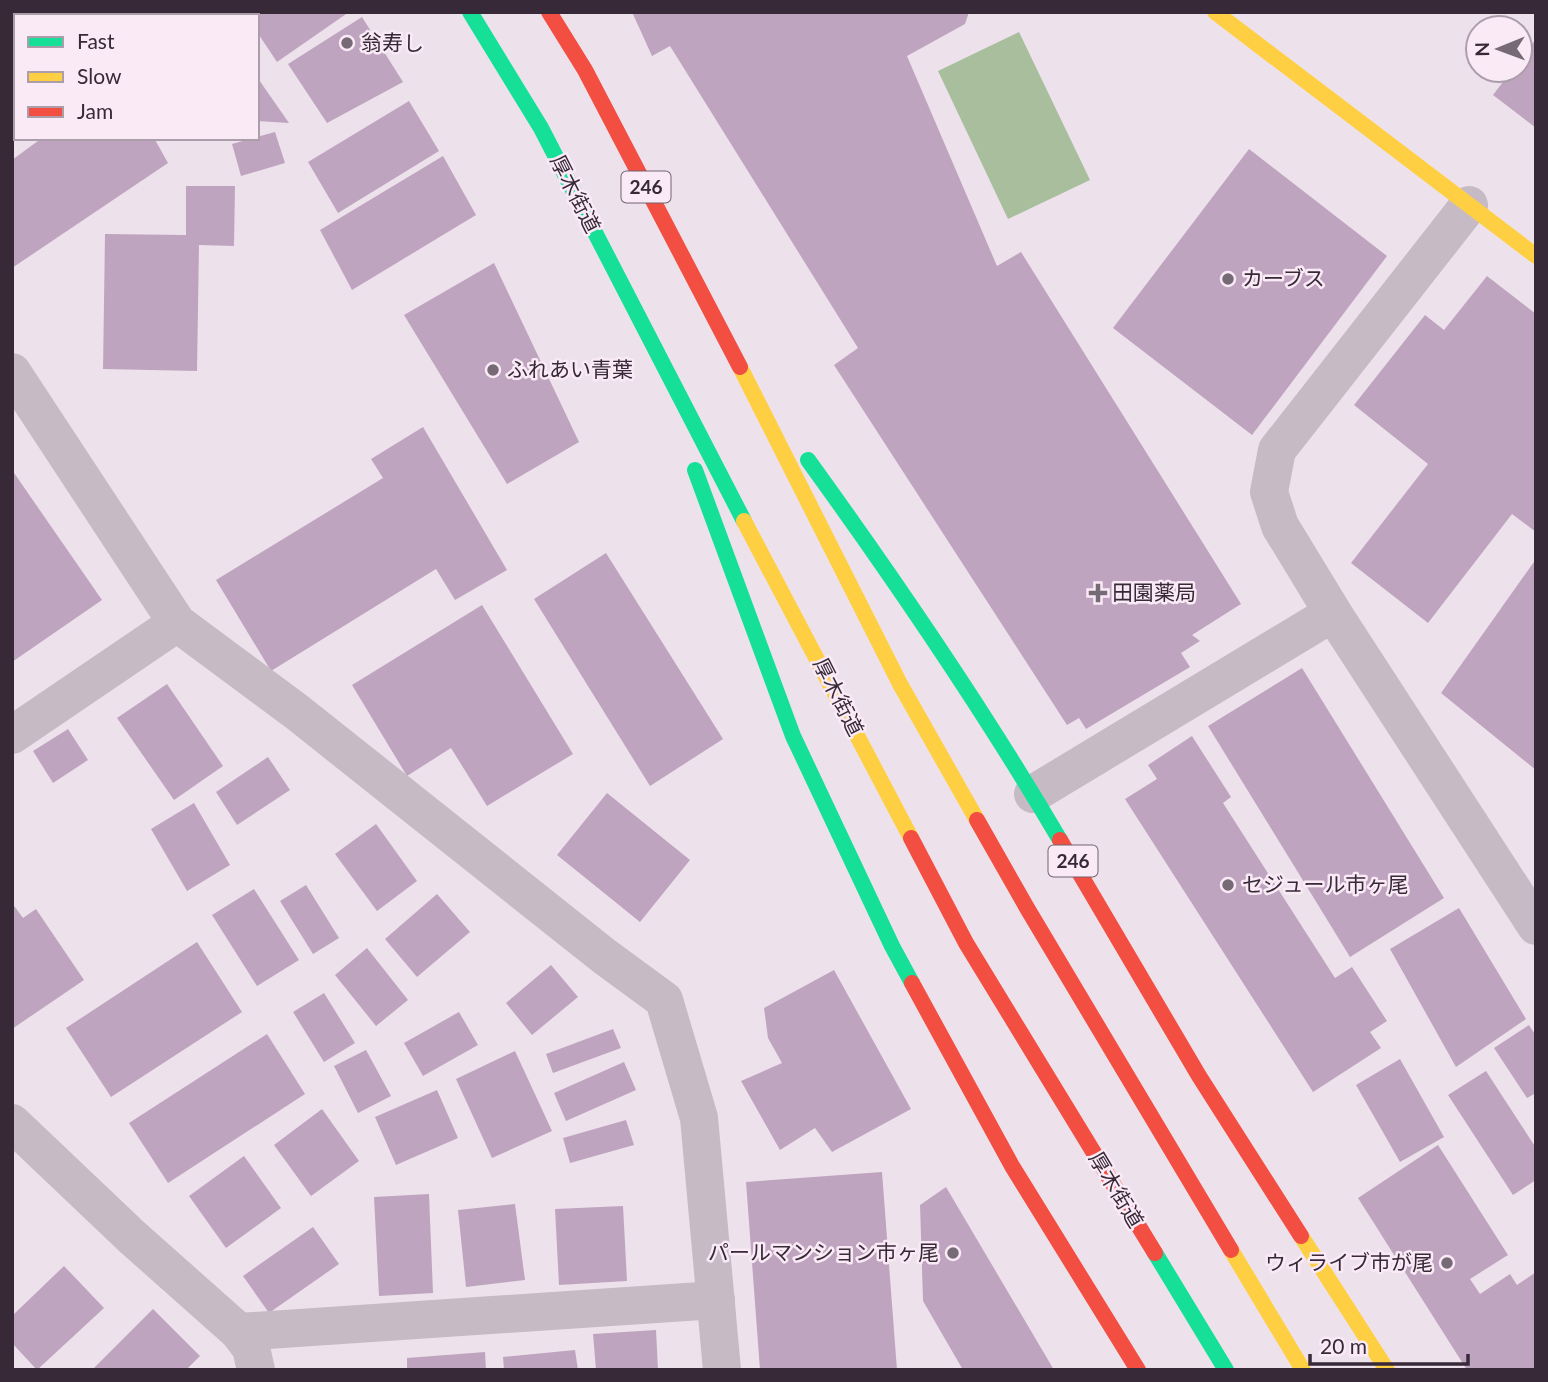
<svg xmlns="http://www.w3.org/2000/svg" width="1548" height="1382" font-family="Lato,'Noto Sans JP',sans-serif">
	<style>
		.water { fill: #a8be9d }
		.building { fill: #bfa4c0 }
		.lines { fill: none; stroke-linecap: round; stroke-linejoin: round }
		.street { stroke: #c6bbc5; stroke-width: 38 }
		.fast { stroke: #16e098; stroke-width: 16 }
		.slow { stroke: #ffcf43; stroke-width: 16 }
		.jam { stroke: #f24e42; stroke-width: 16 }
		.poi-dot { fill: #776a77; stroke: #faeaf6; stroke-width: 2.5 }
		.labels { text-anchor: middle; stroke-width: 5; stroke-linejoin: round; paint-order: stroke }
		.shield { fill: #faeaf6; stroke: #726371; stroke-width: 2 }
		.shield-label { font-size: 19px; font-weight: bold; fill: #372938 }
		.poi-label { font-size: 21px; fill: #372938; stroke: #faeaf6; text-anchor: start }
		.street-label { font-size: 21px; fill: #372938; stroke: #faeaf6 }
	</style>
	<rect width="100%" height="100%" fill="#ede2eb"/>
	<polygon class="water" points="1019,32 1090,180 1008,219 938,71"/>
	<g class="building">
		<polygon points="244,12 349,12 277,62 257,32 257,16 246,16"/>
		<polygon points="632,12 969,12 965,24 907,56 997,266 1021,252 1241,604 1192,635 1200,641 1181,653 1190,667 1086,729 1079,718 1067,725 834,365 858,348 670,46 652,56"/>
		<polygon points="362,17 403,82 327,123 288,64"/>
		<polygon points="1536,39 1536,128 1493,95 1512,70 1520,70 1520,60"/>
		<polygon points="257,77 289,123 257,121"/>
		<polygon points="409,101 439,151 338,213 308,162"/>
		<polygon points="275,132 285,163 241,176 232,144"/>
		<polygon points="42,138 154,138 168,163 12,268 12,160"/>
		<polygon points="1249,149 1387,256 1252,435 1113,328"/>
		<polygon points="443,156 476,215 352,290 320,230"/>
		<polygon points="186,186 235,186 234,246 199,245 197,371 103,369 105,234 186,235"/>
		<polygon points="494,263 579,442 507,484 404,315"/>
		<polygon points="1487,276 1536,314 1536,532 1512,514 1428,623 1351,563 1428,464 1354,405 1425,315 1444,330"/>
		<polygon points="423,427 507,570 455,600 436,569 271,671 216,580 383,478 371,459"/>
		<polygon points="12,470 102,600 12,662"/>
		<polygon points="606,553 723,739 650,786 534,599"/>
		<polygon points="1536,559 1536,770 1441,693"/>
		<polygon points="482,605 573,754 487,806 451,748 407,776 352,685"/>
		<polygon points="1302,668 1444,898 1350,957 1208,726"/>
		<polygon points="167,684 223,766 174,800 117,718"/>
		<polygon points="68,729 88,760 53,783 33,751"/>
		<polygon points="1192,736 1231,797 1223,803 1335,978 1352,967 1387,1021 1370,1032 1381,1048 1313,1092 1125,799 1157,779 1148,765"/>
		<polygon points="268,757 290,790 237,825 216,792"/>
		<polygon points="607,793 690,860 640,922 557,855"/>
		<polygon points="194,803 230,865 187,891 151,829"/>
		<polygon points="376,824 417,881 377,911 335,854"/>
		<polygon points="306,885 339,938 313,954 280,901"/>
		<polygon points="254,889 299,960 257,986 212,915"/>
		<polygon points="437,894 470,932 417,977 385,939"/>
		<polygon points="12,903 23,918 36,909 84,980 12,1029"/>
		<polygon points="1459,908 1526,1019 1456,1067 1390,949"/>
		<polygon points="197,942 242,1012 111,1097 66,1028"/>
		<polygon points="367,948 408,1000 376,1026 335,975"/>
		<polygon points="551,965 578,997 532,1035 506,1003"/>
		<polygon points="834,970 911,1109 832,1152 815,1128 780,1150 741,1081 782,1063 768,1038 764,1008"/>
		<polygon points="324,993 355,1043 324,1062 293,1012"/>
		<polygon points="459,1012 478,1045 423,1076 404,1043"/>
		<polygon points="1529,1025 1536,1036 1536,1093 1527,1098 1494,1048"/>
		<polygon points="613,1029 621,1048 553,1073 546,1054"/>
		<polygon points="267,1034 305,1094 168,1183 129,1123"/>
		<polygon points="366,1050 391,1096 358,1113 334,1066"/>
		<polygon points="515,1051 552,1131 492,1158 456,1079"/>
		<polygon points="1400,1059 1444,1137 1400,1162 1356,1085"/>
		<polygon points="624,1062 636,1090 566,1121 554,1093"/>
		<polygon points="1486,1071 1536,1148 1536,1180 1513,1195 1448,1095"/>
		<polygon points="437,1090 458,1138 396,1165 375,1117"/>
		<polygon points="322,1109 359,1161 311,1196 274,1145"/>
		<polygon points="626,1120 634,1145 570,1163 563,1138"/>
		<polygon points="1438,1145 1508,1255 1470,1279 1480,1294 1510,1274 1517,1285 1536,1272 1536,1370 1467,1370 1358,1198"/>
		<polygon points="244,1156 281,1208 226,1248 189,1196"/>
		<polygon points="882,1172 897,1370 760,1370 746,1182"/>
		<polygon points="946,1187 1054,1370 963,1370 923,1301 920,1205"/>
		<polygon points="429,1194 433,1293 379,1296 374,1197"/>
		<polygon points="515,1204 525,1280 466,1287 458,1210"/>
		<polygon points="623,1206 627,1281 559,1285 555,1209"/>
		<polygon points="313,1227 339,1264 269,1313 243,1276"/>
		<polygon points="64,1266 104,1308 37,1370 12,1343 12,1316"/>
		<polygon points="153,1309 200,1356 186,1370 92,1370"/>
		<polygon points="656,1330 658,1370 596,1370 593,1334"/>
		<polygon points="575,1350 578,1370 504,1370 503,1357"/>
		<polygon points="485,1352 486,1370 407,1370 407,1358"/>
	</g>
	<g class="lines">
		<g class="street">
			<polyline points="1469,205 1277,450 1269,492 1280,526 1333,613 1536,926"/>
			<polyline points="12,372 177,623 297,712 604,956 664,1000 699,1118 722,1370"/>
			<polyline points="12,735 177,623"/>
			<polyline points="1033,794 1333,613"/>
			<polyline points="12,1123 132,1237 239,1332 251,1348 256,1370"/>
			<polyline points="239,1332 716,1300"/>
		</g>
		<g class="fast">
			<polyline points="470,12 541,128 744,521"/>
			<path d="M 808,460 C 897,583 983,709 1060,840"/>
			<polyline points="695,470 793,736 892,946 912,983"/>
			<polyline points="1155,1253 1226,1370"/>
		</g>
		<g class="slow">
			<polyline points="1215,12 1536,256"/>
			<polyline points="89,16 94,12"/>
			<polyline points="740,367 900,684 977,820"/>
			<polyline points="744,521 911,838"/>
			<polyline points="1301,1236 1387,1370"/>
			<polyline points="1231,1250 1303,1370"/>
		</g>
		<g class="jam">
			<polyline points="549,12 585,70 740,367"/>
			<polyline points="12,68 16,66"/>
			<polyline points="977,820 1027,908 1231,1250"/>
			<polyline points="911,838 966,943 1155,1253"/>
			<polyline points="1060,840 1199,1076 1301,1236"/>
			<polyline points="912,983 1012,1166 1138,1370"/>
		</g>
	</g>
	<g class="poi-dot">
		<circle cx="347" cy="43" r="7"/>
		<circle cx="1228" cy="279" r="7"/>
		<circle cx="493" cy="370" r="7"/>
		<path d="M1094.5 582.5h7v7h7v7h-7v7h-7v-7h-7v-7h7z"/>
		<circle cx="1228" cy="885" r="7"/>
		<circle cx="953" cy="1253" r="7"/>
		<circle cx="1447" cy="1263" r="7"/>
	</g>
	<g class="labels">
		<g class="shield">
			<rect x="621.5" y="171.5" width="49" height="31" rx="5"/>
			<rect x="1048.5" y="845.5" width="49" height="31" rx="5"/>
		</g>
		<g class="shield-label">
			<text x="646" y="194">246</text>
			<text x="1073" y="868">246</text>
		</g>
		<g class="poi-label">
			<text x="361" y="50">翁寿し</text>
			<text x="1242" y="286">カーブス</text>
			<text x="507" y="377">ふれあい青葉</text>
			<text x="1112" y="600">田園薬局</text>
			<text x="1242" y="892">セジュール市ヶ尾</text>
			<text x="939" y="1260" text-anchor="end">パールマンション市ヶ尾</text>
			<text x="1433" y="1270" text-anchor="end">ウィライブ市が尾</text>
		</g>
		<g class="street-label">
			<text transform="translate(575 194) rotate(63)" y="7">厚木街道</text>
			<text transform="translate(838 697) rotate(63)" y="7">厚木街道</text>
			<text transform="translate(1116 1190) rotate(59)" y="7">厚木街道</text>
		</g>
	</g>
	<rect width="1548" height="1382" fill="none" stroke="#372938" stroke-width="28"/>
	<rect x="14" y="14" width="245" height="126" fill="#faeaf6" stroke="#ac9daa" stroke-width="2"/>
	<rect x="28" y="37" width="35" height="10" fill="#16e098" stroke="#ac9daa" stroke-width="2"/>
	<text x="77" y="49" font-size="21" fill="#372938">Fast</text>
	<rect x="28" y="72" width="35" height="10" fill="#ffcf43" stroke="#ac9daa" stroke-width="2"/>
	<text x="77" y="84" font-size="21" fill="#372938">Slow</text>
	<rect x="28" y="107" width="35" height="10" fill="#f24e42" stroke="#ac9daa" stroke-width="2"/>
	<text x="77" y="119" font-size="21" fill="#372938">Jam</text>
	<g transform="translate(1499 49) rotate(269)"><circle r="33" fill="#faeaf6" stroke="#ac9daa" stroke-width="2"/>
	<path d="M0-5L12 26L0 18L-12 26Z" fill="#776a77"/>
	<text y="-10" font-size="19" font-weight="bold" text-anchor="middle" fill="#372938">N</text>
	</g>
	<path d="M1310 1354v10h158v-10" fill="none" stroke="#372938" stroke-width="3.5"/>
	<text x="1320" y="1354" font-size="21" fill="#372938" stroke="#faeaf6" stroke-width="5" paint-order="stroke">20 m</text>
</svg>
